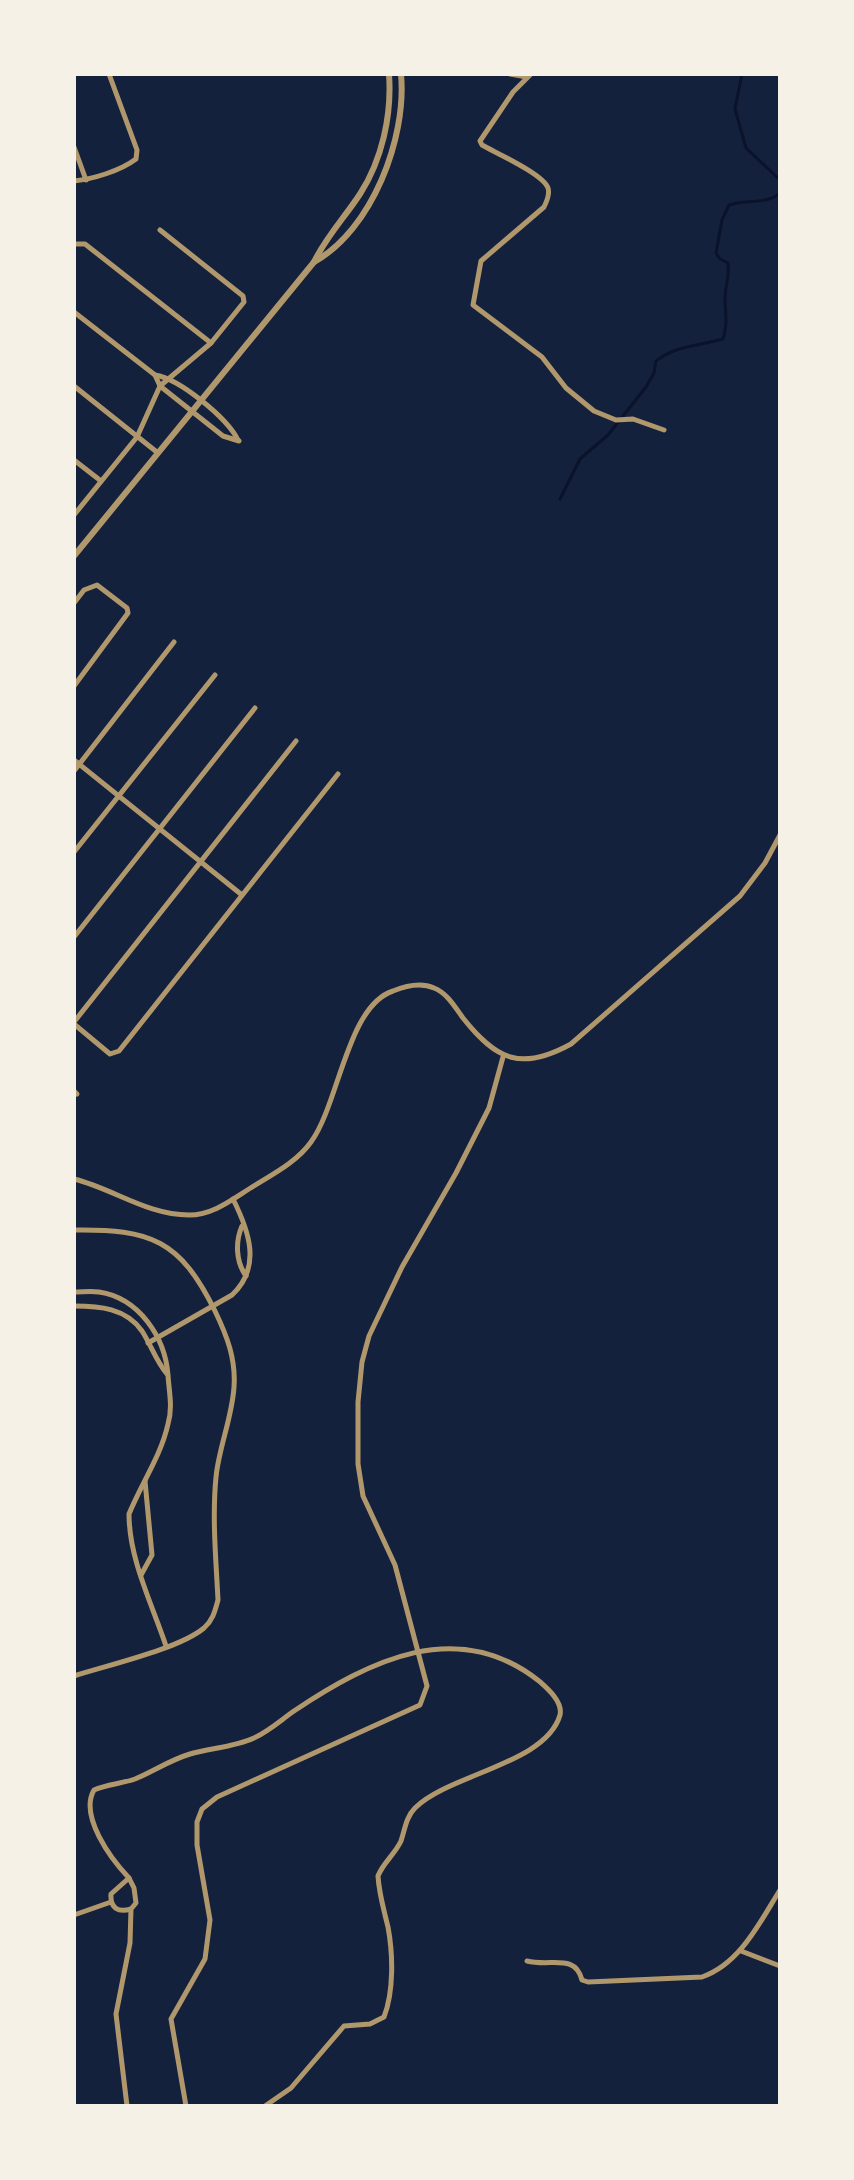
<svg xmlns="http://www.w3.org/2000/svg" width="854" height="2180" font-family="Cabin,sans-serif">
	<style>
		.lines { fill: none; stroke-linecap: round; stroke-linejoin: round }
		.stream { stroke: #0b132b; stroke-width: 3 }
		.minor { stroke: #b1986c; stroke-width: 5 }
		.tertiary { stroke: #b1986c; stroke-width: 6 }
	</style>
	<rect width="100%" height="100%" fill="#14213d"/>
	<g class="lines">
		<g class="stream">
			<polyline points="742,74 735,109 746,148 780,180"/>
			<path d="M 560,499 L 580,459 L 608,435 L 646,387 L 654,373 L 656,361 C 676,345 699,346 723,339 C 728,324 725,313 725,298 C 725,286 730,275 728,263 L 720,259 L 716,253 L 722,220 L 729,205 C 745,199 767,205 780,193"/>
		</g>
		<g class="minor">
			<polyline points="510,74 527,77"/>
			<path d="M 531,74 L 513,92 L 480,141 L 482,145 C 496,153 543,174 548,188 C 550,194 547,201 544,207 L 481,261 L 473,305 L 542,357 L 566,388 L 594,411 L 616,420 L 633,419 L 664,430"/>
			<polyline points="74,147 86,180"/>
			<path d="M 74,181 C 93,179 120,171 136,159 L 137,150 L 109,74"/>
			<polyline points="74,244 85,244 211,343"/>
			<polyline points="74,312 155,375 160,386 223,436 239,441"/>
			<path d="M 155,375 C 180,379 227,418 238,440"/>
			<polyline points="74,386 158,453"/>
			<polyline points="74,460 101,481"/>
			<polyline points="74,515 137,437 160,386 211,343 244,302 243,296 160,230"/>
			<polyline points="74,603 84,590 97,585 127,608 128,613 74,686"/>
			<polyline points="74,760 242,895"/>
			<polyline points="74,771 174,642"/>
			<polyline points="74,852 215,675"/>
			<polyline points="74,937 255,708"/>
			<polyline points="74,1022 296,741"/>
			<polyline points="74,1024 110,1054 119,1051 338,774"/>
			<polyline points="74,1091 77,1094"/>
			<path d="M 74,1179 C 114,1189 147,1215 189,1215 C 212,1215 230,1201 249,1189 C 271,1175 296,1163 311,1142 C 339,1104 347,1006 393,991 C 405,986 421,982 434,988 C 447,993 455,1007 463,1018 C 497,1061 522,1071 571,1044 L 740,896 L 765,863 L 780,835"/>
			<path d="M 242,1226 C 235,1242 236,1262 246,1276"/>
			<path d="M 74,1230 C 151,1229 180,1240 215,1311 C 227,1336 236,1359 234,1387 C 232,1418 219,1447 216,1477 C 212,1518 216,1559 218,1600 C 215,1611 213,1620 204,1628 C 179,1649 108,1665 74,1676"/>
			<path d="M 74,1292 C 82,1292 91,1291 99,1292 C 139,1298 165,1337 168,1375 C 169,1392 173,1407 168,1424 C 161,1456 141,1484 129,1514 C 129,1559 152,1604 166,1646"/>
			<path d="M 74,1306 C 99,1306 126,1308 142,1331 C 151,1345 156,1361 167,1374"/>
			<path d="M 148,1343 L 232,1295 C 262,1267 249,1231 233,1199"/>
			<polyline points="141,1575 152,1555 145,1481"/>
			<path d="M 129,1878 C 111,1859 79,1816 94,1790 C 107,1784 121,1784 135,1779 C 154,1771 170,1760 190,1754 C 211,1748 235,1747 254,1738 C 269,1731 281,1720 294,1711 C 369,1661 457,1616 539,1681 C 548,1689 563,1702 560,1715 C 546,1764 449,1774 415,1808 C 406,1817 405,1829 401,1841 C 395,1854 383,1863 378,1876 C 379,1894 384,1910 388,1927 C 393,1954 394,1991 384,2017 L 370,2024 L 344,2026 L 291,2088 L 265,2106"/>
			<polyline points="74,1915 111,1902"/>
			<polyline points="741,1951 780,1966"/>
			<path d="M 527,1961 C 551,1967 575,1953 582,1980 L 588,1982 L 702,1977 C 740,1964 760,1922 780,1890"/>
			<path d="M 127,2106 L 116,2014 L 130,1943 L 131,1909 L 136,1903 L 134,1888 L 129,1878 L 111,1894 C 110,1908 118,1913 131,1909"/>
			<polyline points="186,2106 171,2019 205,1959 210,1920 197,1845 197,1822 202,1809 217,1797 420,1705 427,1686 395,1565 363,1496 358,1464 358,1402 362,1362 369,1336 402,1267 456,1173 489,1108 503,1057"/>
		</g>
		<g class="tertiary">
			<path d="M 314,262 C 372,230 407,138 401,74"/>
			<path d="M 74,556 L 314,262 C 326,237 345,217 360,194 C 382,160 392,115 389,74"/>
		</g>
	</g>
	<rect width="854" height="2180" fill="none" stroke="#f6f1e7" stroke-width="152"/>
</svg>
